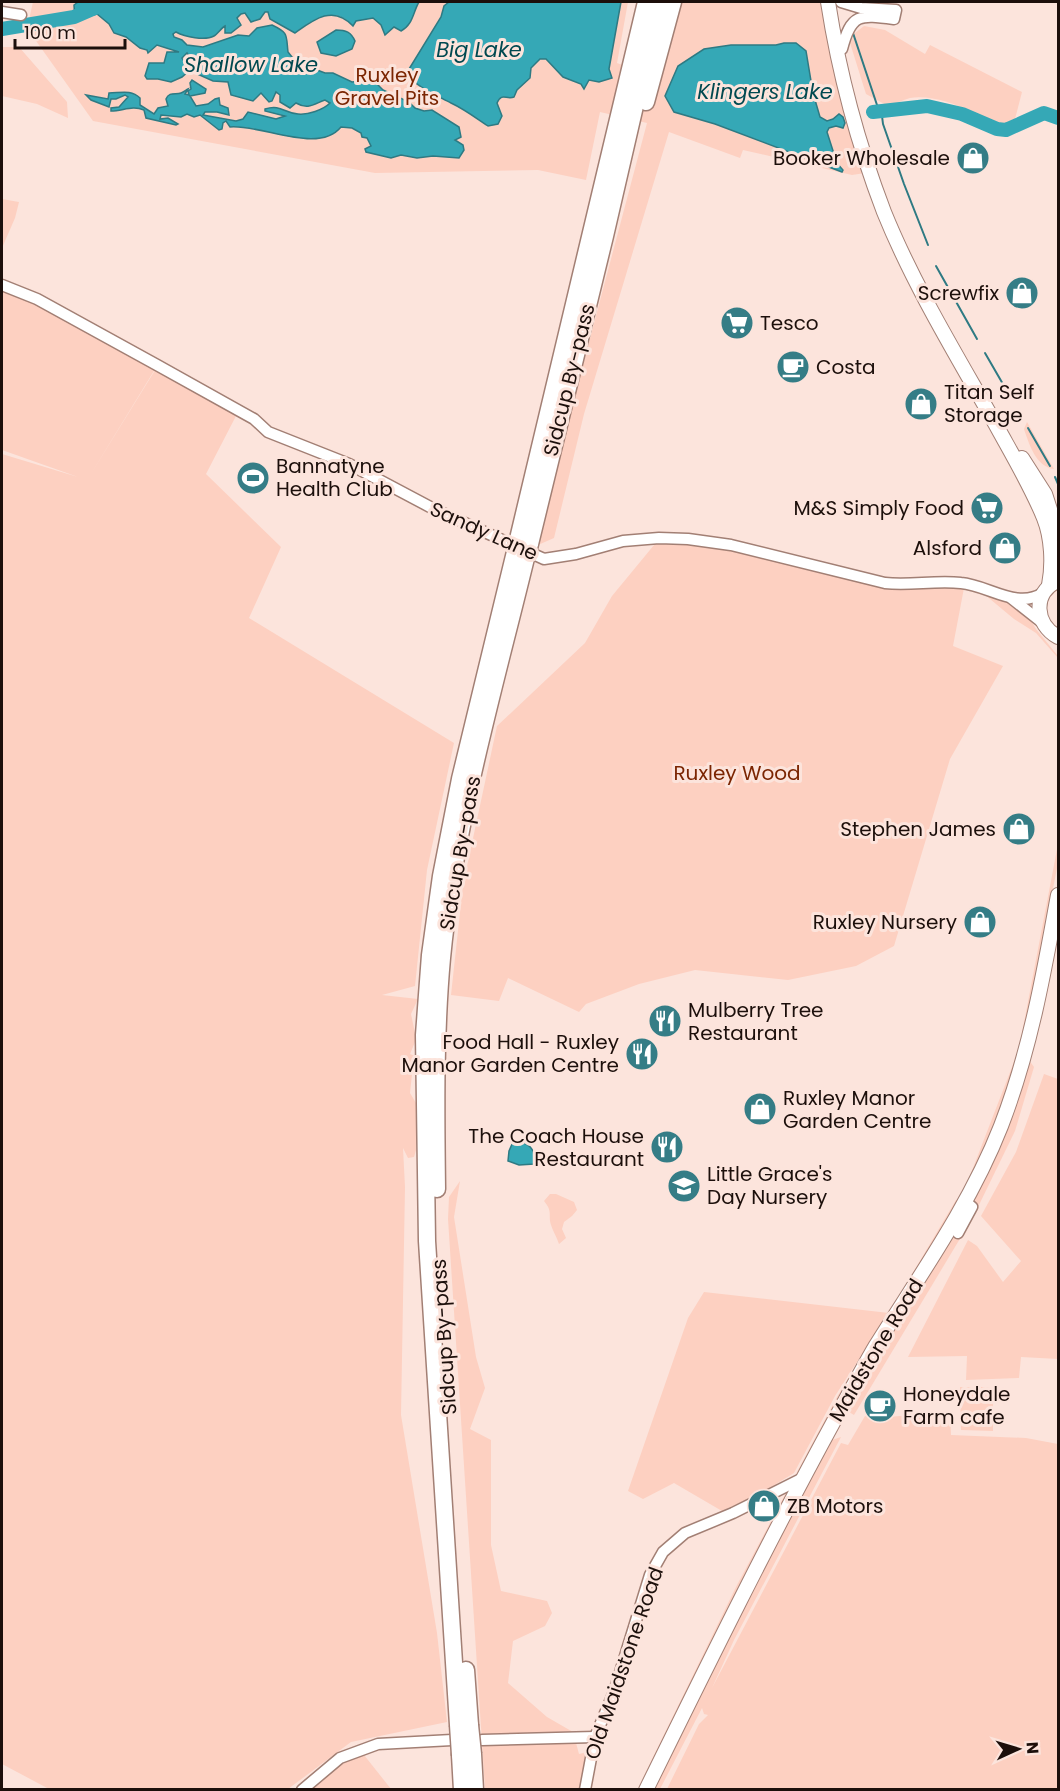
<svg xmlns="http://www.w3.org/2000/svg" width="1060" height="1791" font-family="Poppins,sans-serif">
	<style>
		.green { fill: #fdd0c1 }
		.water { fill: #35a8b6; stroke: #2e7a83; stroke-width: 1.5 }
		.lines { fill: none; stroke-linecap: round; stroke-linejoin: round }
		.stream { stroke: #2e7a83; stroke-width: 2 }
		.river { stroke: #35a8b6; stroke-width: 14 }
		.minor-casing { stroke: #a27f74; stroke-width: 13 }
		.major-casing { stroke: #a27f74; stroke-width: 16 }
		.highway-casing { stroke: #a27f74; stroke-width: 19 }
		.minor { stroke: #fff; stroke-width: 10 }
		.major { stroke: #fff; stroke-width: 14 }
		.highway { stroke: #fff; stroke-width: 16 }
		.highway-bridge-casing { stroke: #a27f74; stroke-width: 19; stroke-linecap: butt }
		.highway-bridge { stroke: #fff; stroke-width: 16 }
		.labels { text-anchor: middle; stroke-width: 6; stroke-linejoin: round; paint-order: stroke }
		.park-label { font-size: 20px; fill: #7b2502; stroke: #fce4dc }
		.poi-label { font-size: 20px; fill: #1c0f0b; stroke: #fce4dc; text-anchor: start }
		.street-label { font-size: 20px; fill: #1c0f0b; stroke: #fce4dc }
		.water-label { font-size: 21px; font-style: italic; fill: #014950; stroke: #fce4dc }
	</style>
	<rect width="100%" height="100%" fill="#fce4dc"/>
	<g class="green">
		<polygon points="33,2 628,2 617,63 659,79 679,2 820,2 839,88 865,173 852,175 743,150 740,158 669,132 584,414 554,538 538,545 570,414 647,123 600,112 586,180 538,170 375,173 93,121 34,38 39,17 29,20"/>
		<path d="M 864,26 L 885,30 L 925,54 L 930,45 L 1022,92 L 1014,123 C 993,129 988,120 970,111 C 953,103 930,95 910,98 C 903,100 895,104 888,106 L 866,94 L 850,43 L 855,33 Z"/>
		<polygon points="2,47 19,47 67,102 68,118 37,104 2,96"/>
		<polygon points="2,199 19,202 15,218 2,248"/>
		<polygon points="2,286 157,366 89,477 157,367 237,414 206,474 281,547 249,618 454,743 427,870 415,986 382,995 418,999 411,1014 415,1033 415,1042 410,1054 415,1056 415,1067 412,1074 410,1093 416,1103 416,1150 414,1157 408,1158 403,1148 405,1187 401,1415 437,1633 447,1722 351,1742 288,1789 49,1789 2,1764 2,454 78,477 2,450"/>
		<path d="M 1027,422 L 1054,469 C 1036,467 1029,444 1024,429 Z"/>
		<polygon points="659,539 688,541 868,580 964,588 953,646 1003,666 950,759 894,946 856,966 788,980 695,970 639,984 586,1004 579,1012 508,978 499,1001 451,995 463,885 497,726 585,643 612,596"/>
		<polygon points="984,594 1005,600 1027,614 1036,629 1058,656 1058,658 1036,633 1014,619"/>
		<polygon points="1058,844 1058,863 1023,1041 998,1117 982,1157 962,1197 871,1345 802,1470 796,1474 837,1397 872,1339 835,1396 794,1473 763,1492 722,1511 674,1483 643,1499 628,1491 688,1318 704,1292 889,1313 956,1200 961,1199 1019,1049"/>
		<polygon points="1029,1060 1034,1067 1015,1131 977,1209 971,1203"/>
		<polygon points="1044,1074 1058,1079 1058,1359 1021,1357 1019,1378 966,1380 967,1356 908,1357 968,1240 977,1246 1003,1282 1021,1261 981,1216 1016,1152"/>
		<polygon points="460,1181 454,1217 476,1357 485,1388 470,1429 491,1440 491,1545 501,1591 547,1601 552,1613 545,1626 513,1641 508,1683 547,1717 573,1732 579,1754 587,1752 579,1789 485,1789 448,1219 449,1197"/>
		<path d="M 550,1194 L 556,1194 L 574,1202 L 577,1210 L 572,1216 L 564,1222 L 562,1229 L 566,1238 L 559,1244 C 557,1238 553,1231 551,1225 C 548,1214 553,1212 544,1201 Z"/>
		<polygon points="954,1230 961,1237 854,1415 849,1412 880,1353"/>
		<polygon points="960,1387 993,1387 993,1431 961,1430"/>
		<polygon points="950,1412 951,1435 1026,1438 1058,1444 1058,1789 667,1789 699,1724 708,1715 704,1714 702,1708 660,1789 651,1790 829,1441 841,1437 734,1640 712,1688 841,1443 848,1445 865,1416 875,1418"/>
		<polygon points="788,1489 791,1489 637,1790 736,1587"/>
		<polygon points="364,1755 391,1789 311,1790 342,1762"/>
	</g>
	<g class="water">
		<path d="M 78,2 L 419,2 C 413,12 413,25 401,31 L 394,27 L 385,35 L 381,25 L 373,18 L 356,21 L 353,26 C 333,4 313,20 295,33 L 270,19 L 268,12 L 265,12 L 260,19 L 251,22 L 245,13 L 241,14 L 237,18 L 241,25 L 231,33 L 225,33 L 225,26 C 221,28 218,34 214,36 C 205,41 185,37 176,32 L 173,34 L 174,37 L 182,40 L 187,45 L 203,47 L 238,35 L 249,36 L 257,28 L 272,25 C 289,33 286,35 288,52 L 296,62 L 325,73 L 333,73 L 352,82 L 361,81 L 376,83 L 383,90 L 409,102 L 415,108 L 424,111 L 432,110 L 459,127 L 461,137 L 455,140 L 463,145 L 464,150 L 459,158 L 433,156 L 417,158 L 401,155 L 391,158 L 366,152 L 365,149 L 371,146 L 367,138 L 362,137 L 361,133 L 352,128 L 341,127 C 318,155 262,124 230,127 L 226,121 L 223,123 L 222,129 L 219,130 L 200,115 L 194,117 L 187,114 L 181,117 L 161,115 L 160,119 L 168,118 L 178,124 L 176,125 L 146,118 L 144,110 C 132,105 123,111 111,111 L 111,108 L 119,107 L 128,97 L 125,95 L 116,99 L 111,99 L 109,107 L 91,100 L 86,95 L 108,99 L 109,93 C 120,93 131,89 140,98 L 140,105 L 154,114 L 158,108 L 168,106 L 166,99 C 169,91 176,95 181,93 C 184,92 186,90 188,89 L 185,94 L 189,95 L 188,91 L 191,89 L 190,83 L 192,80 L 206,89 L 205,93 L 190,96 L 196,106 L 208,104 L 215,99 L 219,98 L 220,105 L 228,108 L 229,115 L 217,112 L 205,112 L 203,115 L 236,121 L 243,119 L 248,112 L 276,119 L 285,116 L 265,111 L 265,109 C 281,104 284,113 298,114 C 308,115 323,110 330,103 L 325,100 C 314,104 308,110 296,103 L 290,108 L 280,102 L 280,95 L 276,92 L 272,101 L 269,102 L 261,93 L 253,101 L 231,95 L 228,82 L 213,81 L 195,73 L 192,60 L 187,53 L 182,58 L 184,61 L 189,63 L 190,70 L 182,77 L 171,82 L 158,79 L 147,79 L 145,76 L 149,63 L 164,63 L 167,52 L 179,52 L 157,45 L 148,53 L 147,50 L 140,48 L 126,37 L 114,33 L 109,24 L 97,14 L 75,20 L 74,5 Z"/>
		<path d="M 449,2 L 621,2 L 609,69 L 612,78 L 599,82 L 589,80 L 584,89 L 581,84 L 563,77 L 546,59 L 540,59 L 531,68 L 530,78 L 517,90 L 514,97 C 506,100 502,92 497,103 L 502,116 L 498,124 L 488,126 C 476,118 464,109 451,103 C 436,95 417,87 406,74 L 441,17 L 444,6 Z"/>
		<path d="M 336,30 C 346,30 351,32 355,41 L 352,49 L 336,56 L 321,53 L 317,42 Z"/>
		<polygon points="784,43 796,43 806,51 813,93 820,117 827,121 833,119 839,114 843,117 845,123 843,128 836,126 829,128 827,132 835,157 821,157 835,161 843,170 842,172 715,124 674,112 665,96 678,66 704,49 731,45 776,45"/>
		<path d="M 513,1142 C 529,1141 536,1149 534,1164 L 519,1165 L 508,1161 L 509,1151 Z"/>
	</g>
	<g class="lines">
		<g class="stream">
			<polyline points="853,33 877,105 885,110 882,116 883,124 904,184 928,245"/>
			<polyline points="936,266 977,339"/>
			<polyline points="985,353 1011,398"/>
			<polyline points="1028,428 1050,466"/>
			<polyline points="1055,477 1058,484"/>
		</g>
		<g class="river">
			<polyline points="2,29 74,17 97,7 100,2"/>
			<polyline points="873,112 927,106 962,114 997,129 1006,130 1044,113 1058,118"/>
		</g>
		<g class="minor-casing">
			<g id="minor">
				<path d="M 841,2 L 861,8 L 896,10 L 894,19 C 859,14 851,14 842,49"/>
				<polyline points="2,12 21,15"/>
				<path d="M 2,285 L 37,299 L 157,365 L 254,419 L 268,432 L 349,464 L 432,508 L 544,559 L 576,554 L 623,541 L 659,538 L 688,539 L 731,545 L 885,583 C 910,586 935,580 961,583 C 988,585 1017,610 1043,593"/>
				<polyline points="1011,598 1044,624"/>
				<polyline points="958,1233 972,1207 965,1201"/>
				<polyline points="482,1740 595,1737"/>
				<polyline points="302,1790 340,1758 378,1744 452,1740"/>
				<polyline points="585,1790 595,1737 614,1692 650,1575 663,1552 685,1533 733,1513 803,1478"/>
			</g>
		</g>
		<g class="major-casing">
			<g id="major">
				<path d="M 828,2 C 839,73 858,144 884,212 C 914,286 957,356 996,425 C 1013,456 1031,486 1044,518 C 1052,538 1053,565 1049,585"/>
				<polyline points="1022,458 1045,494 1058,534"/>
				<path d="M 1057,581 C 1032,594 1035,624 1058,637"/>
				<path d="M 646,1790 C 707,1666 768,1542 834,1421 C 848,1396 861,1371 875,1347 C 920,1275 970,1205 1001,1126 C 1030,1051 1044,973 1058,895"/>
			</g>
		</g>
		<g class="highway-casing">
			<g id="highway">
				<polyline points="646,102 673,2"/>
				<polyline points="518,539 646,2"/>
				<polyline points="530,544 605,236 659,2"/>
				<path d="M 437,1189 C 436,1112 435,1035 442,958 C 455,822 494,690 526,558"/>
				<polyline points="466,1670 470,1725"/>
				<polyline points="458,1725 427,1241 424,1035 430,955 441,876 460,779 515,552"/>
				<polyline points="473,1754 475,1790"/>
				<polyline points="460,1755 462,1790"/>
			</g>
		</g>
		<use href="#minor" class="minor"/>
		<use href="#major" class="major"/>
		<use href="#highway" class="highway"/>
		<g class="highway-bridge-casing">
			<g id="highway-bridge">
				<polyline points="515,552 518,539"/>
				<polyline points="526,558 530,544"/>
				<polyline points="458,1725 460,1755"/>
				<polyline points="470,1725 473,1754"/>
			</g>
		</g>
		<use href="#highway-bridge" class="highway-bridge"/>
	</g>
	<defs>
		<g id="shop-disc" transform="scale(1.725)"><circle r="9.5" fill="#357d86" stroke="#fce4dc"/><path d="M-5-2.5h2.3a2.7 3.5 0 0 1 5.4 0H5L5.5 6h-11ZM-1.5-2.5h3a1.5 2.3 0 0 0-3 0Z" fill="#fff"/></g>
		<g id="supermarket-disc" transform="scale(1.725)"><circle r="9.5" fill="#357d86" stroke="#fce4dc"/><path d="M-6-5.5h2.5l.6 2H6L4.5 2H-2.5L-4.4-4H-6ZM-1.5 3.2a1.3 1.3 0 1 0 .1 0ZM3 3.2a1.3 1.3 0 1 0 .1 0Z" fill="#fff"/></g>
		<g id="cafe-disc" transform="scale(1.725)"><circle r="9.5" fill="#357d86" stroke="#fce4dc"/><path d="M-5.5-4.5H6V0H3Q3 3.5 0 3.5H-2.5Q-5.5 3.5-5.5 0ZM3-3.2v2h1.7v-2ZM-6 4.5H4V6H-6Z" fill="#fff"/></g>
		<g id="stadium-disc" transform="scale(1.725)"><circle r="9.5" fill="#357d86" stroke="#fce4dc"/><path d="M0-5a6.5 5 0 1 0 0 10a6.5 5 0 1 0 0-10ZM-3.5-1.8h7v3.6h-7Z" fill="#fff"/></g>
		<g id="restaurant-disc" transform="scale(1.725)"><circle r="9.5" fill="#357d86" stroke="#fce4dc"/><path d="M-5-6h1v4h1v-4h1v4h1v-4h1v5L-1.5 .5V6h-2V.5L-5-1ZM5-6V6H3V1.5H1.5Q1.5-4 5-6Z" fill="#fff"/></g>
		<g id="school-disc" transform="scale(1.725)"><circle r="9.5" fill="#357d86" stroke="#fce4dc"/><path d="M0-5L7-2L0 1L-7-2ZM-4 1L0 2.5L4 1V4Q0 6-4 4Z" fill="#fff"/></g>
	</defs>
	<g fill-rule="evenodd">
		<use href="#shop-disc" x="973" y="158"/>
		<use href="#shop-disc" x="1022" y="293"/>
		<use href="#supermarket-disc" x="737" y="323"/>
		<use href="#cafe-disc" x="793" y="367"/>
		<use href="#shop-disc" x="921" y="404"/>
		<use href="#stadium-disc" x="253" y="478"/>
		<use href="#supermarket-disc" x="987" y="508"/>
		<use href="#shop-disc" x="1005" y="548"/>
		<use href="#shop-disc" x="1019" y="829"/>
		<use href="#shop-disc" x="980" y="922"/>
		<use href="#restaurant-disc" x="665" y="1021"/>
		<use href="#restaurant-disc" x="642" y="1054"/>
		<use href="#shop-disc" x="760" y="1109"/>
		<use href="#restaurant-disc" x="667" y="1147"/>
		<use href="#school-disc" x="684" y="1186"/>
		<use href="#cafe-disc" x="880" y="1406"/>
		<use href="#shop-disc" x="764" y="1506"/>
	</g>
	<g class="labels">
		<g class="park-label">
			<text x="387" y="82">Ruxley<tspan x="387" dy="23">Gravel Pits</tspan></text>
			<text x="737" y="780">Ruxley Wood</text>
		</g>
		<g class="poi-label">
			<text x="950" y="165" text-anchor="end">Booker Wholesale</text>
			<text x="999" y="300" text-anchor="end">Screwfix</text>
			<text x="760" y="330">Tesco</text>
			<text x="816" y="374">Costa</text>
			<text x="944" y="399">Titan Self<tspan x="944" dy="23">Storage</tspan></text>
			<text x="276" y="473">Bannatyne<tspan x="276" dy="23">Health Club</tspan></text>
			<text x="964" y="515" text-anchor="end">M&amp;S Simply Food</text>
			<text x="982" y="555" text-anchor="end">Alsford</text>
			<text x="996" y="836" text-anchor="end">Stephen James</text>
			<text x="957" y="929" text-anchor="end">Ruxley Nursery</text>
			<text x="688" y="1017">Mulberry Tree<tspan x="688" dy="23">Restaurant</tspan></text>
			<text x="619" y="1049" text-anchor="end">Food Hall - Ruxley<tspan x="619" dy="23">Manor Garden Centre</tspan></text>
			<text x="783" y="1105">Ruxley Manor<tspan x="783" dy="23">Garden Centre</tspan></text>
			<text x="644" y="1143" text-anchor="end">The Coach House<tspan x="644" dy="23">Restaurant</tspan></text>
			<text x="707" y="1181">Little Grace's<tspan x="707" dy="23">Day Nursery</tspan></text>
			<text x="903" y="1401">Honeydale<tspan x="903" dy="23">Farm cafe</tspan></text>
			<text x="787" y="1513">ZB Motors</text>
		</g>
		<g class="street-label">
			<text transform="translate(569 380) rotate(-76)" y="7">Sidcup By-pass</text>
			<text transform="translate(484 531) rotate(24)" y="7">Sandy Lane</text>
			<text transform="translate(460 853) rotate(-80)" y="7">Sidcup By-pass</text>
			<text transform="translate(444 1337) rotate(-94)" y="7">Sidcup By-pass</text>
			<text transform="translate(876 1350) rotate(-59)" y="7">Maidstone Road</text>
			<text transform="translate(624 1663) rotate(-71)" y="7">Old Maidstone Road</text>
		</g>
		<g class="water-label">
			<text x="479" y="57">Big Lake</text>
			<text x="251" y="72">Shallow Lake</text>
			<text x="765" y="99">Klingers Lake</text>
		</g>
	</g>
	<rect width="1060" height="1791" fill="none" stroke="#1c0f0b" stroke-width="6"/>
	<g transform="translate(1018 1749) rotate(86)" stroke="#fce4dc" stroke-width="4.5" paint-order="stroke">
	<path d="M0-4.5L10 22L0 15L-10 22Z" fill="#1c0f0b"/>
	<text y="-9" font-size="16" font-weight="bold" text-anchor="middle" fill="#1c0f0b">N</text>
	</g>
	<path d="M15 39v9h110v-9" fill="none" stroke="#1c0f0b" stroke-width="3"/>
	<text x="24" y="39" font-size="18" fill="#1c0f0b" stroke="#fce4dc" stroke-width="4.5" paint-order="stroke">100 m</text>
</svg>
